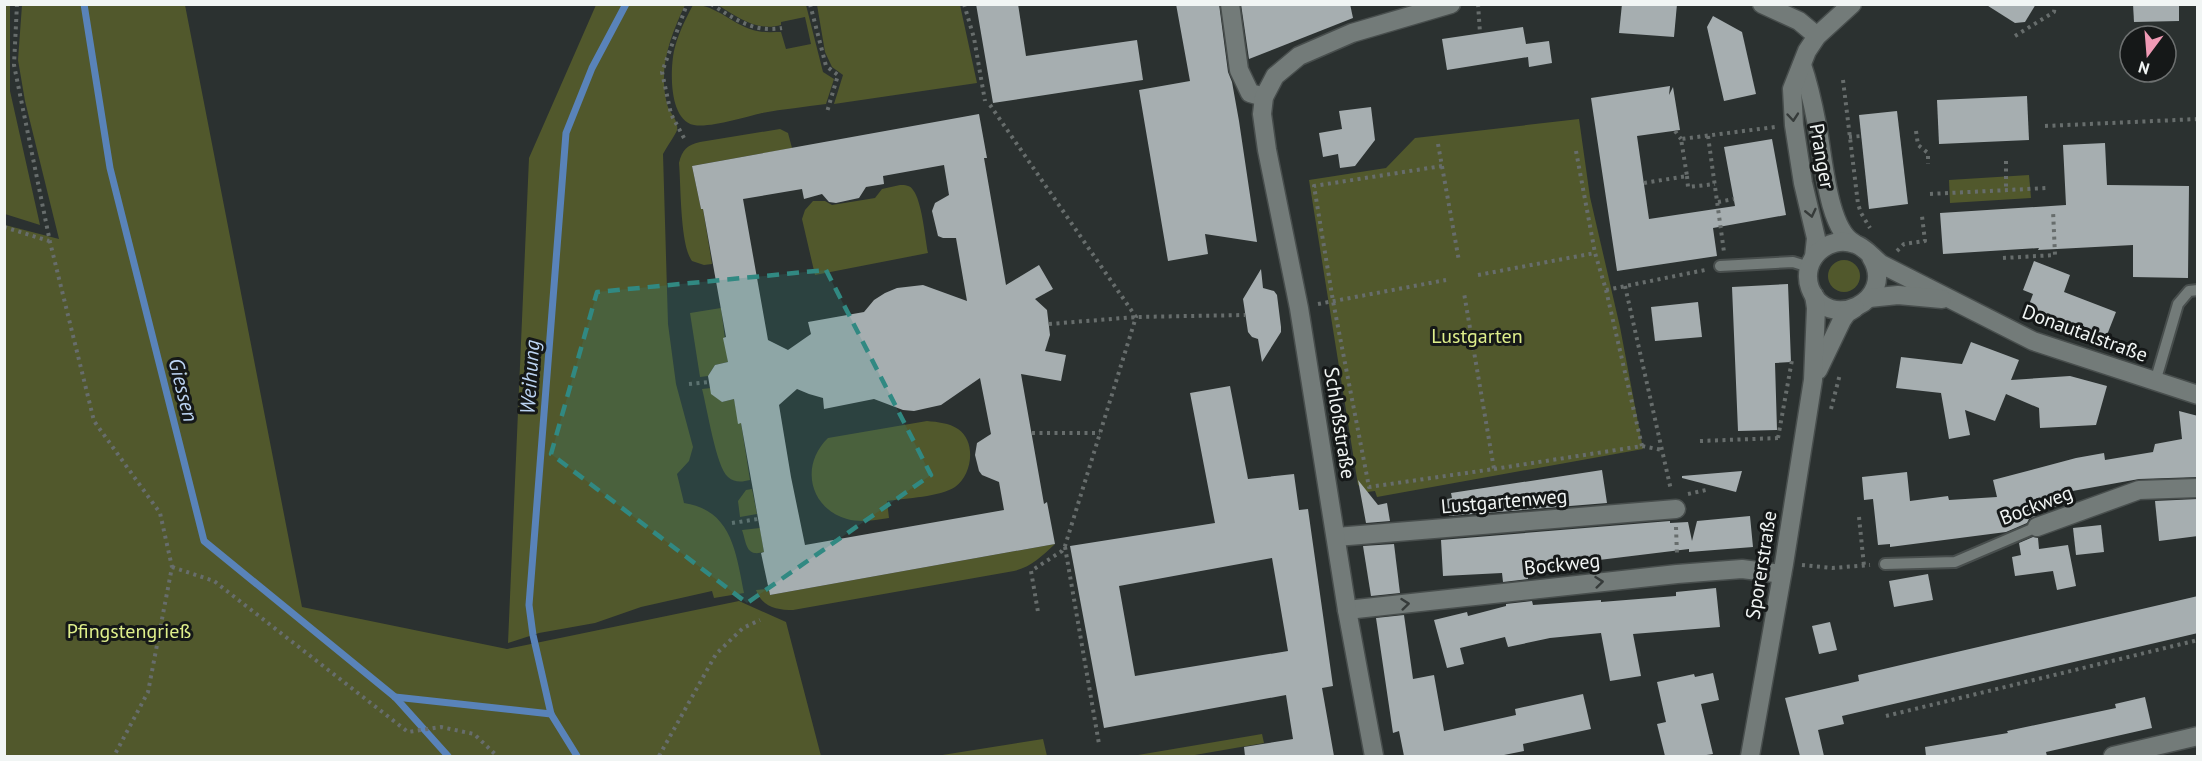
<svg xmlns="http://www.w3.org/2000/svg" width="2202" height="761" font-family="'PT Sans',sans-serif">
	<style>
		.green { fill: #51582c }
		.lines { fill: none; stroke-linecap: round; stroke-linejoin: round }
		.stream { stroke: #5983b9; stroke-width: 7 }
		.building { fill: #a6aeb0; fill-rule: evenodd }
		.service-casing { stroke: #484e4d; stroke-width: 14 }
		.minor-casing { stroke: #484e4d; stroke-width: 21 }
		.secondary-casing { stroke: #484e4d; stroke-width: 21 }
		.path { stroke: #676d6c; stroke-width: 4; stroke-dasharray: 3 4.5; stroke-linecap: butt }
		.service { stroke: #737b79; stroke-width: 10 }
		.minor { stroke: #737b79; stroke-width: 18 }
		.secondary { stroke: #737b79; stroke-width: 18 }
		.oneway { stroke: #363b3a }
		.marked { fill: #318982; fill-opacity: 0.2; stroke: #318982; stroke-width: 4.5; stroke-dasharray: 12 8; stroke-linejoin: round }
		.labels { text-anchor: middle; stroke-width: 6; stroke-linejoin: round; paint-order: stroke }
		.street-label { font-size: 20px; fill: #f1f5f4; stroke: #151818 }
		.park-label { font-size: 20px; fill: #dfef8b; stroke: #151818 }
		.water-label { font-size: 21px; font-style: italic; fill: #bcd4f3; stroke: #151818 }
	</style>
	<rect width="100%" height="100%" fill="#2b3130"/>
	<g class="green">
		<polygon points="4,5 10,5 10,91 40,225 5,214"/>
		<polygon points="22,5 185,5 302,607 507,649 739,601 786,622 821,756 5,756 5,225 59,239 25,101 18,60"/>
		<path d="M 596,5 L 685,5 C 670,37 658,68 667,104 C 669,113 679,120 677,130 C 676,134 666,148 663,154 L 668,324 L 676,384 L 693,447 L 689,461 L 677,474 L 684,503 C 732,510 736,553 744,593 L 714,598 L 712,591 L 641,607 L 595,623 L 539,633 L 508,643 L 529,158 Z"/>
		<path d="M 693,5 C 715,4 732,24 753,30 C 762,33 772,32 781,32 L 786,49 L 811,44 L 805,17 L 781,22 L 781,25 C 757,32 737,17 718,5 L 806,5 L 823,72 L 834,79 L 826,104 C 805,107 783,109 762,113 C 745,117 710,128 694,125 C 669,120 670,71 674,51 C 678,34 685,20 693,5 Z"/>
		<polygon points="817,5 960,5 977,83 834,104 843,75 832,67 825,52"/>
		<polygon points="1579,119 1590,197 1620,327 1643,449 1377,497 1375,491 1367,492 1358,485 1309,180 1386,168 1415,138"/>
		<path d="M 780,129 L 788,133 L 792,148 L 692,166 L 701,209 L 703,209 L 712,264 L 704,265 L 692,261 C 680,245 681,186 679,163 C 682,150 687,145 700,142 Z"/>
		<polygon points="2029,175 2031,198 1950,203 1949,180"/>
		<path d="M 900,185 C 905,185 910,185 913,190 C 922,201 925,238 928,253 L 815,275 L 802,219 L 805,210 L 813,201 L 825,201 L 832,205 L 875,198 L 882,189 Z"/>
		<circle cx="1844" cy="276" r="16"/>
		<polygon points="721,308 728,362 715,365 708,376 700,377 690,313"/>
		<path d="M 711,388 L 722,402 L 734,399 L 739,423 L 741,423 L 750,480 C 742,482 735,483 728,477 C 716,467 707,407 702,389 Z"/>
		<path d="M 927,421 C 938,422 949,423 958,429 C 977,442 972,475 955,487 C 940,497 906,498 887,501 L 889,518 C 875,520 861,523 847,519 C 809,508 800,465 828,438 Z"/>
		<polygon points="752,489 757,514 740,517 738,501 746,490"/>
		<path d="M 760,528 L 764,552 C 746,557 747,545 742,530 Z"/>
		<path d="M 1055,544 C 1042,556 1031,567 1014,571 L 793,610 C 777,610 762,607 756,590 L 768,589 L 770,595 Z"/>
		<polygon points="1262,734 1264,743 1189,756 1132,756"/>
		<polygon points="1043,739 1047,756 936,756"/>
	</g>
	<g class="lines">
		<g class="stream">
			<polyline points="84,4 110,168 204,541 395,697 448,756"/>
			<polyline points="395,697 551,714"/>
			<polyline points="577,756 551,714 533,635 529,605 566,133 592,68 626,4"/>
		</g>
	</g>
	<g class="building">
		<polygon points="976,4 1018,4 1026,56 1137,40 1143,80 993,103"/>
		<polygon points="1176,4 1219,4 1228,72 1232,82 1239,121 1257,242 1205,234 1208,254 1168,261 1139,90 1190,81"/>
		<polygon points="1241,4 1350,4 1353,18 1249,59"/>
		<polygon points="1622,4 1677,4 1674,37 1619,33"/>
		<polygon points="1985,4 2036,4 2025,22 2015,23"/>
		<polygon points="2133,4 2179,4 2179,21 2134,22"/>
		<polygon points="1713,16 1742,32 1756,94 1724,101 1707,27"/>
		<polygon points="1523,27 1526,44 1549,41 1552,63 1529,67 1528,57 1447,70 1442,39"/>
		<polygon points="1670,86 1669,95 1673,87 1680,130 1637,136 1649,219 1735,206 1724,147 1772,139 1786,215 1713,228 1717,256 1617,271 1591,98"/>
		<polygon points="2027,96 2029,140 1939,144 1937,100"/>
		<polygon points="1371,107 1375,140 1355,166 1340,168 1338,154 1323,157 1319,133 1342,129 1339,111"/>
		<polygon points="1897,111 1908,204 1869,209 1859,115"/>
		<path d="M 979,114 L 987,158 L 984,158 L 1006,285 L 1039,265 L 1053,289 L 1035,299 L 1047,310 L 1050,335 L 1045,351 L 1066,355 L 1061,381 L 1021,374 L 1044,504 L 1047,502 L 1055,544 L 770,595 L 761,553 L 764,552 L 741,423 L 738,424 L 734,399 L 722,402 L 711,394 L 708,376 L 715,365 L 728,362 L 723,338 L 726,337 L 703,209 L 701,209 L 692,166 ZM 944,165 L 949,195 L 935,203 L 932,211 L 938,236 L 943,238 L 956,238 L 967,301 L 923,285 L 897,288 L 885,293 L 874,300 L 864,312 L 808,322 L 811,334 L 788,350 L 768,340 L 743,199 L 802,189 L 804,199 L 822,194 L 829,202 L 836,203 L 859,198 L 866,187 L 884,184 L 883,176 ZM 980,378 L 991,434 L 977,443 L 975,455 L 979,471 L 982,475 L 999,482 L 1004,510 L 805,545 L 791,477 L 779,405 L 797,389 L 809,394 L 823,398 L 824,409 L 874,399 L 903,410 L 914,411 L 941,405 Z"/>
		<polygon points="2105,143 2107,185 2189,186 2188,278 2133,277 2133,245 2038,250 2039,248 1943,254 1940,213 2066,205 2063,145"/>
		<polygon points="2034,261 2070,275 2064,292 2116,312 2105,340 2027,310 2033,294 2023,290"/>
		<polygon points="1261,269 1263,288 1274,291 1277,295 1281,327 1281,332 1262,362 1258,339 1252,337 1248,332 1243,299"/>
		<polygon points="1788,284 1791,362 1775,363 1777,430 1738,431 1732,287"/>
		<polygon points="1698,302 1702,337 1655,341 1651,307"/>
		<polygon points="1971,342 2019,360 2011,380 2070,376 2107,386 2096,425 2040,428 2039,408 2006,394 1995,421 1965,410 1970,435 1949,439 1941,393 1896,388 1901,357 1962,364"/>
		<path d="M 1230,386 L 1248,479 L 1294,474 L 1299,510 L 1308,509 L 1333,686 L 1322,688 L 1334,756 L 1245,756 L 1244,747 L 1293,739 L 1286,695 L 1104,728 L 1070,546 L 1215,523 L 1190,393 ZM 1272,558 L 1288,651 L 1135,676 L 1119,586 Z"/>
		<polygon points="2179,411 2198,416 2198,477 2139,479 2067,492 2070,503 2035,512 2036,516 2029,519 2027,523 2006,532 1890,547 1890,544 1878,545 1873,499 1864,500 1862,477 1907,472 1910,501 1948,496 1949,500 1997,497 1993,480 2076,458 2104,453 2105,460 2153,452 2155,444 2182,439"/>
		<polygon points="1602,470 1607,503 1449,516 1447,499 1452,498 1451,493"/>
		<polygon points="1742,471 1736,492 1682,478 1682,476"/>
		<polygon points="1358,480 1378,505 1387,503 1390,521 1366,523"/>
		<polygon points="2198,499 2198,536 2159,541 2155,501"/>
		<polygon points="1750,516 1753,547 1689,552 1689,549 1599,560 1599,563 1528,570 1528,579 1503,582 1502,573 1443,576 1441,540 1670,521 1670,523 1688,522 1692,541 1697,521"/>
		<polygon points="2101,525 2104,552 2076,555 2073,528"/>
		<polygon points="2033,537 2038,538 2039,549 2068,545 2076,586 2057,590 2053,571 2015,576 2012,557 2021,555 2019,543"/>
		<polygon points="1394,544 1400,593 1371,596 1363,546"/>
		<polygon points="1928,574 1933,600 1894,607 1889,581"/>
		<polygon points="1716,588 1720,627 1633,634 1641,676 1610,681 1601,633 1550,638 1508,647 1505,637 1460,648 1464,664 1447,668 1434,620 1467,612 1468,616 1506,606 1506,604 1532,601 1533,605 1601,600 1601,602 1676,596 1676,592"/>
		<polygon points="2198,596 2198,633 1842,716 1844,724 1818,730 1824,756 1800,756 1785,698 1859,681 1858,675"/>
		<polygon points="1404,615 1413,679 1434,675 1444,731 1516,715 1515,709 1583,694 1591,729 1523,744 1524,751 1499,756 1404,756 1399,731 1393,733 1376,618"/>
		<polygon points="1830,622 1837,650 1819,654 1812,626"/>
		<polygon points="1713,673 1719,700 1701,704 1713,754 1700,756 1665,756 1657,724 1666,722 1657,682 1694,674 1695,677"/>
		<polygon points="2145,697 2152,728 2046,752 2047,756 1926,756 1925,747 2008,733 2007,731 2116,708 2115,704"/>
	</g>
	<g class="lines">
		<g class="service-casing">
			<g id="service">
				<polyline points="1720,266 1793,262 1809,267"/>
				<polyline points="2155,382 2178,304 2189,291 2198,290"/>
				<polyline points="1885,564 1955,562 2037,527"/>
			</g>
		</g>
		<g class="minor-casing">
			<g id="minor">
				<polyline points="1230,4 1239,70 1250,93 1264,97"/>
				<polyline points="1762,4 1799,21 1817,36"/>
				<polyline points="2037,527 2139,490 2198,488"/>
				<polyline points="1336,537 1676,509"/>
				<polyline points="1347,610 1677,574 1742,569 1782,574"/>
				<polyline points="1374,756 1347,610 1299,308 1267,150 1262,114 1264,97 1275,76 1299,56 1352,33 1451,4"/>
				<polyline points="2113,756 2198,736"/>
			</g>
		</g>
		<g class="secondary-casing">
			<g id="secondary">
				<path d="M 1802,65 C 1809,85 1813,104 1817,125 C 1823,153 1827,229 1854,243"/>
				<polyline points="1814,257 1816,238 1803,183 1794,125 1792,89 1807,51 1817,36 1852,4"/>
				<path d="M 1871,257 C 1898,301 1827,334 1810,288 C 1800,260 1828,234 1855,244 C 1865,247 1872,257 1881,264 L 2033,341 L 2198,395"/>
				<polyline points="1869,298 1898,295 1942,299"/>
				<polyline points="1818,370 1842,320 1847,313 1855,308"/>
				<polyline points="1750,756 1784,564 1813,380 1816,308 1814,295"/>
			</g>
		</g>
		<g class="path">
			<polyline points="17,4 14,65 50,242 94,421 160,513 172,567 148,692 114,756"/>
			<path d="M 711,4 C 735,19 753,33 782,28"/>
			<polyline points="810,4 826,66 838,75 827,112"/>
			<polyline points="964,4 974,38 985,101"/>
			<polyline points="1478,4 1480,33"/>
			<polyline points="2015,36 2054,12 2055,4"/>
			<polyline points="1843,80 1858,204 1861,213 1870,228"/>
			<polyline points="990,105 1136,317 1065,546 1062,551 1031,571 1038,612"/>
			<polyline points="2045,126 2198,119"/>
			<polyline points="1675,131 1681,139"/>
			<polyline points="1916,131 1918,145 1928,153 1928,164"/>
			<polyline points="1708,136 1724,252"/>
			<polyline points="1849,137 1861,136"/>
			<polyline points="684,138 671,114 662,72 687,4"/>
			<polyline points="1438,144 1459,261"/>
			<polyline points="1576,151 1595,253"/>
			<polyline points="2006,161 2006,190"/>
			<polyline points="1442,166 1314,186 1333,301 1369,487 1494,469 1464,293"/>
			<polyline points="1687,176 1688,187 1715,184"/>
			<polyline points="1644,183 1687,176 1681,139 1775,127"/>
			<polyline points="1930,194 2047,188"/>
			<polyline points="1718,202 1734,199"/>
			<polyline points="4,227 49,241"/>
			<polyline points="1897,251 1904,244 1925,241 1922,216"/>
			<polyline points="2003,258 2055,255 2053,210"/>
			<polyline points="1478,275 1595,253 1606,290 1642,446"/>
			<polyline points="1625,286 1671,490"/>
			<polyline points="1606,290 1705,270"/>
			<polyline points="1318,304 1446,280"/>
			<polyline points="1049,324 1136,317 1245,315"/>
			<polyline points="689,384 709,382"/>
			<polyline points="1831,409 1840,374"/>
			<polyline points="1032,433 1100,433"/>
			<polyline points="1778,438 1792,360"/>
			<polyline points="1700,441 1779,438"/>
			<polyline points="1494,469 1642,446 1662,450"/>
			<polyline points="1688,494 1706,490"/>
			<polyline points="1859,517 1864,566"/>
			<polyline points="732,523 758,519"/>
			<polyline points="1676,527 1677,555"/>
			<polyline points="1065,547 1099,744"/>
			<polyline points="1802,565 1832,568 1870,565"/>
			<polyline points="172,567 214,581 408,732 441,727 474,734 497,756"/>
			<polyline points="1886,716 2198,640"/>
			<polyline points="659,756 716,654 743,628 760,620"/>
		</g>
		<use href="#service" class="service"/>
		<use href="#minor" class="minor"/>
		<use href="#secondary" class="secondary"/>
	</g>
	<defs><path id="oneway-chevron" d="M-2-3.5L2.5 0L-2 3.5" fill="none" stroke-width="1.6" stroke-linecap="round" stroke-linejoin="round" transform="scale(1.5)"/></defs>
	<g class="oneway">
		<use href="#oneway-chevron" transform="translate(1793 117) rotate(85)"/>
		<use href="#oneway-chevron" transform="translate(1811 213) rotate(77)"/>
		<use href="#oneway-chevron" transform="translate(1599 582) rotate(-6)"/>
		<use href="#oneway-chevron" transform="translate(1405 604) rotate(-6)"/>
	</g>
	<path class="marked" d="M 826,270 L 931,475 L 747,603 L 551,454 L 597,292 Z"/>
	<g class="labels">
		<g class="street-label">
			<text transform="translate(1822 156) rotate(80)" y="7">Pranger</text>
			<text transform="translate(2085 333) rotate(20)" y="7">Donautalstraße</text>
			<text transform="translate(1340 423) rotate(81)" y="7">Schloßstraße</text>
			<text transform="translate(1504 501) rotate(-5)" y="7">Lustgartenweg</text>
			<text transform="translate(2036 505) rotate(-21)" y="7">Bockweg</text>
			<text transform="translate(1562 564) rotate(-6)" y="7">Bockweg</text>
			<text transform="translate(1761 565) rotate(-81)" y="7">Sporerstraße</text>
		</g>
		<g class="park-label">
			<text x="1477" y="343">Lustgarten</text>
			<text x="129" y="638">Pfingstengrieß</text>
		</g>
		<g class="water-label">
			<text transform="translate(530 377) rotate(-86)" y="7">Weihung</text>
			<text transform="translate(183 390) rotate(76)" y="7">Giessen</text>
		</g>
	</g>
	<rect width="2202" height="761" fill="none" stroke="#f1f5f4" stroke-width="12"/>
	<g transform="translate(2148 54) rotate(196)"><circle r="28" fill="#151818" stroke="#6d7070" stroke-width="1.5"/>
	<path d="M0-4.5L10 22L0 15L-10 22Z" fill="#f09ab5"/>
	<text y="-9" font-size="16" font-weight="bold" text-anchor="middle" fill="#f1f5f4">N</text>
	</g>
</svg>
